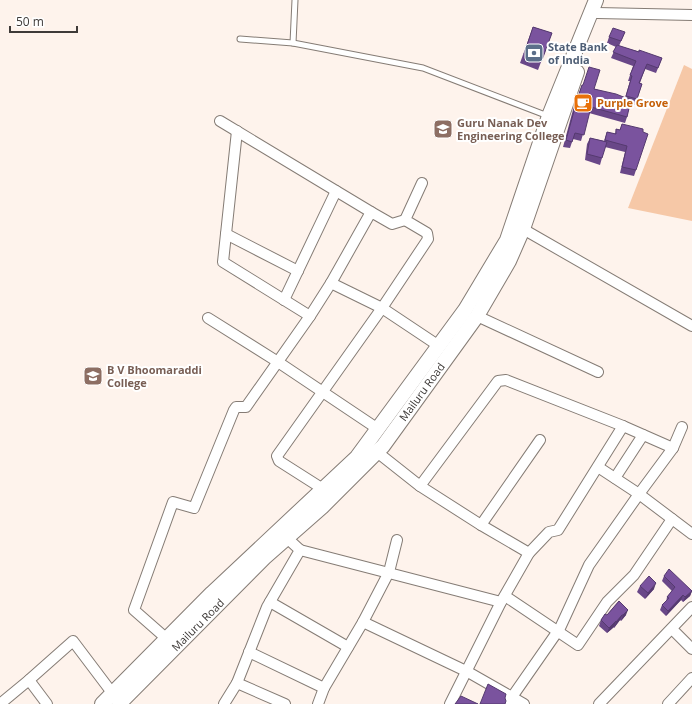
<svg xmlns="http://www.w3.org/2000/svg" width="692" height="704" font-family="'Open Sans',sans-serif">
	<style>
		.green { fill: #f6c8a7 }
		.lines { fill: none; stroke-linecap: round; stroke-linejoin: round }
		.lane-casing { stroke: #857c75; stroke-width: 7 }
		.street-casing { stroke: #857c75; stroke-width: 12 }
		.secondary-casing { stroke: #857c75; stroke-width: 16 }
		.lane { stroke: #fff; stroke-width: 5 }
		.street { stroke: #fff; stroke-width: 10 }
		.secondary { stroke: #fff; stroke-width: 14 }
		.wall { fill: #694788 }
		.shaded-wall { fill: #553a6f }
		.building { fill: #7a539e; stroke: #553a6f }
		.labels { text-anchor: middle; stroke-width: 4; stroke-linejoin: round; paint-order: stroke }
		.service-label { font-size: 11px; font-weight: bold; fill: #4e5e75; stroke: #fff; text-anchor: start }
		.food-label { font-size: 11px; font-weight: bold; fill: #c56008; stroke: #fff; text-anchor: start }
		.education-label { font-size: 11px; font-weight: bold; fill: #785e54; stroke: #fff; text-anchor: start }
		.street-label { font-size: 11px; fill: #3e3a38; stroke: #fff }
	</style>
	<rect width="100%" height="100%" fill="#fef3ec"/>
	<polygon class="green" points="684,65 692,69 692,221 628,208"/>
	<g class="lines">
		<g class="lane-casing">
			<g id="lane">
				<polyline points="240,39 293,43 423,68 548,116"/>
				<polyline points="293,43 295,0"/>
			</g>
		</g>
		<g class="street-casing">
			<g id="street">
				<polyline points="597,13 692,15"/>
				<polyline points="220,121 371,212"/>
				<polyline points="237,131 223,262 310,316"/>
				<polyline points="523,229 692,326"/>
				<polyline points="226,234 298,271"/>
				<polyline points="331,283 371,212 392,224 405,220"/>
				<polyline points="284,300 336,191"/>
				<polyline points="477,316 598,372"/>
				<polyline points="208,318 278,362 378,429"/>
				<polyline points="377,452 420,486 481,525 529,553"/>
				<polyline points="598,467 639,494 692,534"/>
				<polyline points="615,478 643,435"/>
				<polyline points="420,486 498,381 506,380 623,426 673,448"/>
				<polyline points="323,489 279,461 277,456 382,308 428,239 427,233 405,220 422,183"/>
				<polyline points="481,525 540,440"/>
				<polyline points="300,550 501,602"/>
				<polyline points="505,596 578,645 607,602 634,575 672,519"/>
				<polyline points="270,602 348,647"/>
				<polyline points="363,622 468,672 524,704"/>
				<polyline points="672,629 692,649"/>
				<polyline points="167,639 134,610 173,502 194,508 234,410 236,407 246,407 310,316 331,283 382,308 439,346"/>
				<polyline points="249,652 324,688"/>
				<polyline points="29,680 47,704"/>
				<polyline points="237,683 285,704"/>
				<polyline points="0,704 29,680 73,641 113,694"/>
				<polyline points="224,704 237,683 267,607 300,550 287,538"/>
				<polyline points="318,704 324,688 363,622 389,572 397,540"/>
				<polyline points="450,704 501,602 529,553 549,532 558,530 623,426"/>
				<polyline points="509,704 512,697 560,628 589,565 639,494 673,448 682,427"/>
				<polyline points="599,704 692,607"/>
				<polyline points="668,704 692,678"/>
			</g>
		</g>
		<g class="secondary-casing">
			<g id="secondary">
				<polyline points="102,704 212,593 357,457 465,310 507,240 549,116 596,0"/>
				<polyline points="119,704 264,558 322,507 383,446 477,316 509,261 523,229 577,72"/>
			</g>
		</g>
		<use href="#lane" class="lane"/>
		<use href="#street" class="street"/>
		<use href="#secondary" class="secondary"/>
	</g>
	<g class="wall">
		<polygon points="533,27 552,33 538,70 520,63"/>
		<polygon points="625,32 619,46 662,58 656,73 645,69 640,83 642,84 635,105 630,103 627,117 625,123 589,113 581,141 573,139 570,148 563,147 574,106 582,85 625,98 630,81 628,81 633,66 611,58 616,47 607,43 609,37"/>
		<polygon points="622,124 636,170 634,176 620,173 625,152 605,147 600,165 585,160 587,144 590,138 604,141 607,132 615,134 616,129 620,130"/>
		<polygon points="664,576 692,591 690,596 683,602 681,600 666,616 660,610 662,605 666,602 667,597 672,591 662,581"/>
		<polygon points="640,586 654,589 645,599 637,592"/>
		<polygon points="619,601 626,615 621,621 620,620 614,628 614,627 607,633 599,626 601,620 607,615"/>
	</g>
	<g class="shaded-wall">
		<polygon points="656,583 654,589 645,599 648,593"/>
		<polygon points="692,591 690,596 683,602 685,597"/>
		<polygon points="683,595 681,600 666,616 668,611"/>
		<polygon points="628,610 626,615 621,621 623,615"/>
		<polygon points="622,615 620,620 614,628 616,622"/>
		<polygon points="616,621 614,627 607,633 609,628"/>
	</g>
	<g class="building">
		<polygon points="533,27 552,33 542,60 524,54"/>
		<polygon points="613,28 625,32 621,41 609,37"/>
		<polygon points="617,45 639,52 639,50 662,58 658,68 647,64 639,83 642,84 637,99 626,96 632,76 630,75 636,61 613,52"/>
		<polygon points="589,67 600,70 594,89 616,94 631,100 627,117 591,107 584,135 575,133 572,142 566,140 577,100 582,85 583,85"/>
		<polygon points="622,124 643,129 643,132 648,134 636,170 622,167 627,146 605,140 607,132 616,134 616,129 620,130"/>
		<polygon points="590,138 607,142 602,158 587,154"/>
		<polygon points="669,569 692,591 685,597 683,595 668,611 662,605 669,598 667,597 675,587 664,576"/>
		<polygon points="649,576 656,583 648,593 640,586"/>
		<polygon points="619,601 628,610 623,615 622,615 616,622 616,621 609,628 601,620 605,614 607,615"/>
		<polygon points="488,684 506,694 505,698 506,701 505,704 480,704"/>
		<polygon points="461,696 478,704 455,704"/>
	</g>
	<defs>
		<g id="bank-square" transform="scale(1)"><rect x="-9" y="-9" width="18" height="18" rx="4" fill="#5c6f8a" stroke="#fff"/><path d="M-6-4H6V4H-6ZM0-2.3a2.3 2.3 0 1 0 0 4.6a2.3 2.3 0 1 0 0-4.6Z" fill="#fff"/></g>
		<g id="cafe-square" transform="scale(1)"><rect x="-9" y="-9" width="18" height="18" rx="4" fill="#e8710a" stroke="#fff"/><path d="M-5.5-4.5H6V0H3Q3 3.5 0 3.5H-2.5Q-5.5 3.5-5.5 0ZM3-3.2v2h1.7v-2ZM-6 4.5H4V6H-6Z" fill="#fff"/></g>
		<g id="university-square" transform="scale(1)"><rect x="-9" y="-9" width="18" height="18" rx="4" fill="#8d6e63" stroke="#fff"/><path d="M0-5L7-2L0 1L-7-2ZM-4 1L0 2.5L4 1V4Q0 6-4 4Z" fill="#fff"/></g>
	</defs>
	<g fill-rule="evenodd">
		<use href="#bank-square" x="534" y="53"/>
		<use href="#cafe-square" x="583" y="103"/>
		<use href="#university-square" x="443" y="129"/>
		<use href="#university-square" x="93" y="376"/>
	</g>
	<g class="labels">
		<g class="service-label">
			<text x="548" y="51">State Bank<tspan x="548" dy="13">of India</tspan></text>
		</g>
		<g class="food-label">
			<text x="597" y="107">Purple Grove</text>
		</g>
		<g class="education-label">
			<text x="457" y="127">Guru Nanak Dev<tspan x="457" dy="13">Engineering College</tspan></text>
			<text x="107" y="374">B V Bhoomaraddi<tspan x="107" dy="13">College</tspan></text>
		</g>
		<g class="street-label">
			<text transform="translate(422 392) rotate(-54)" y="4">Mailuru Road</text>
			<text transform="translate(198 625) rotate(-45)" y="4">Mailuru Road</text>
		</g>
	</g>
	<path d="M10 26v6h67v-6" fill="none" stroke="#3e3a38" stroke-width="2"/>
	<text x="16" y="26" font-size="12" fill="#3e3a38" stroke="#ffffff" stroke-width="3" paint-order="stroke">50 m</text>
</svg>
